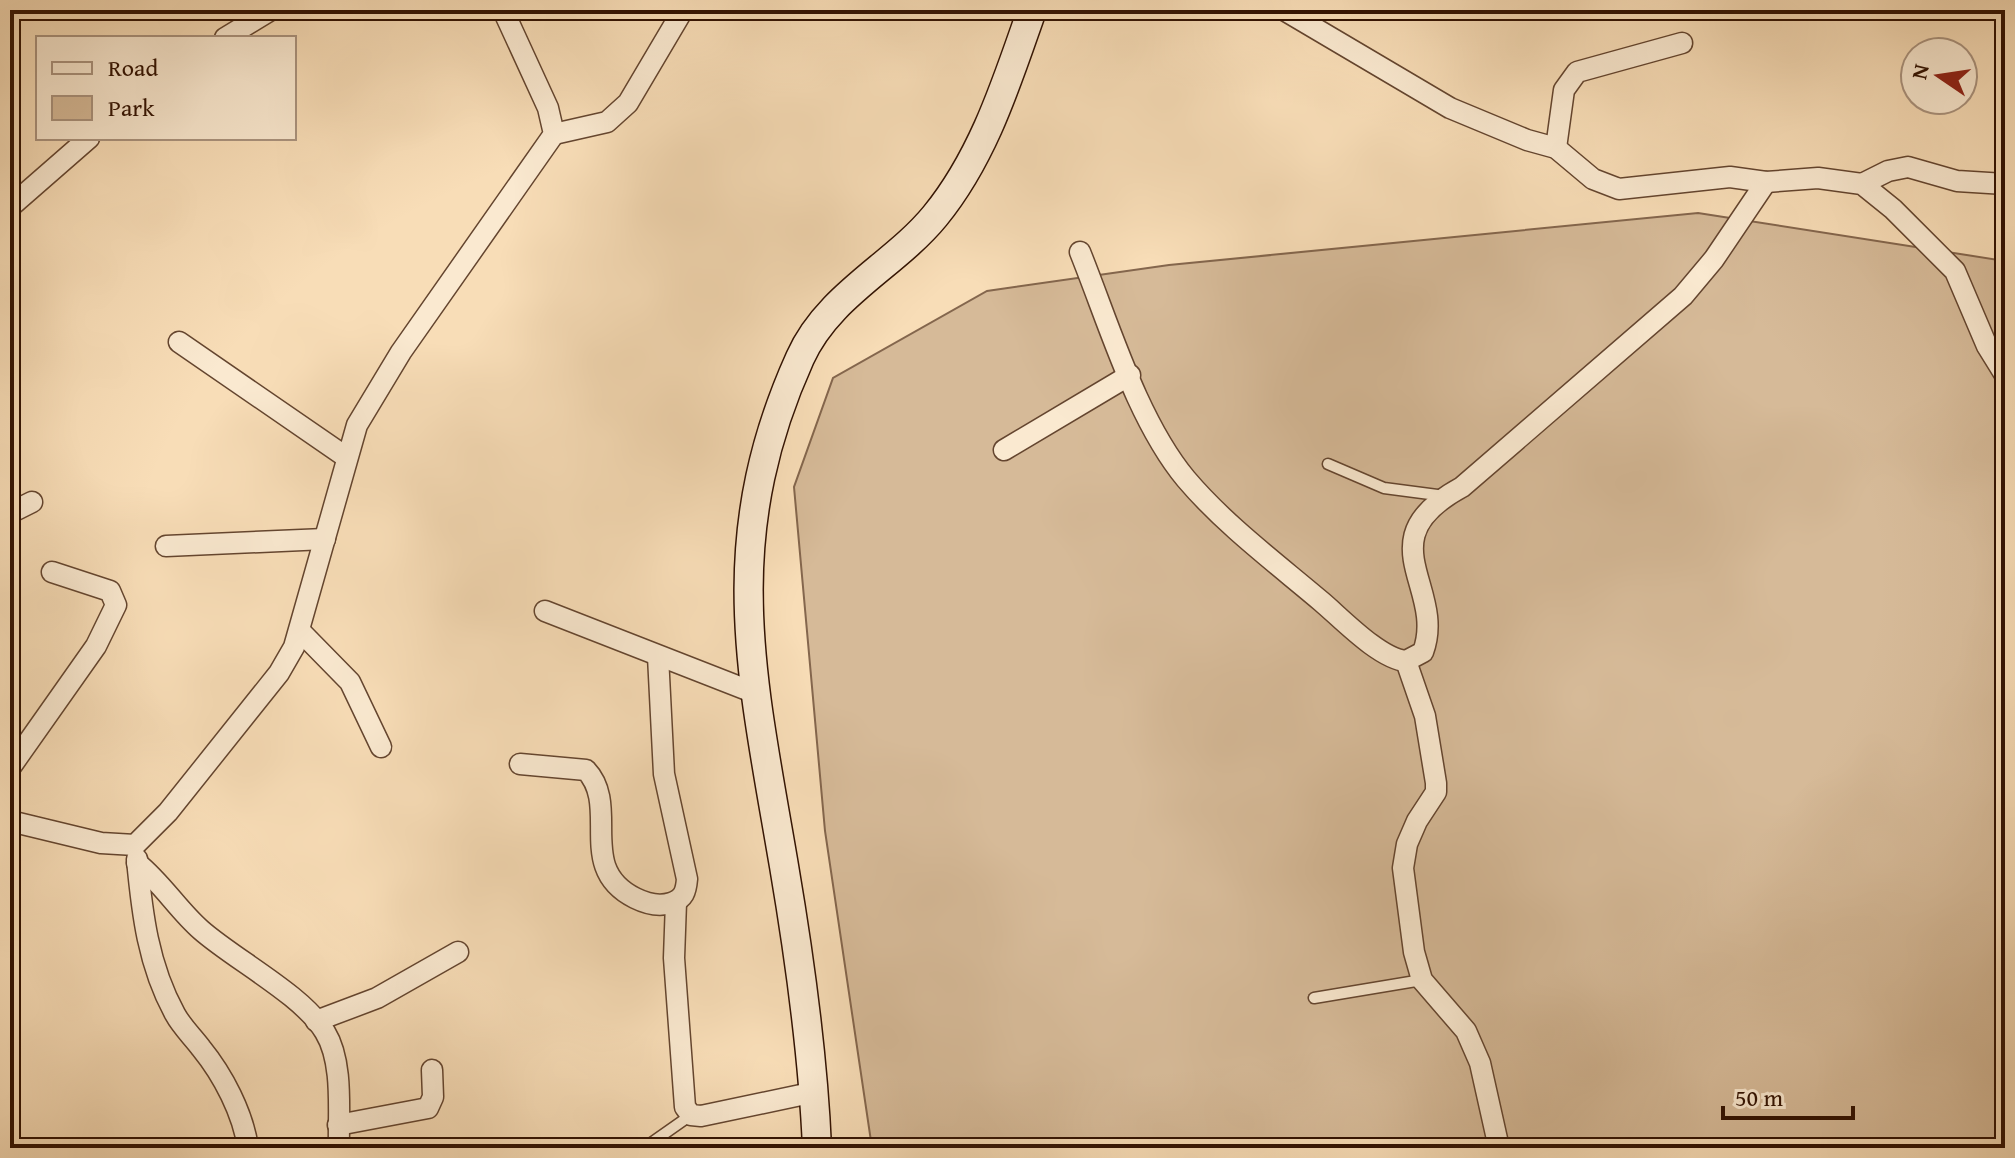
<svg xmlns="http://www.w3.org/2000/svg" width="2015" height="1158" font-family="'Gentium Book Plus',serif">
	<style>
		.green { fill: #d6ba98; stroke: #84664d; stroke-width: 2 }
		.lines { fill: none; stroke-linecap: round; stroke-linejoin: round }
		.service-casing { stroke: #64452f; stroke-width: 13 }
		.minor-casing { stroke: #64452f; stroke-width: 23 }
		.secondary-casing { stroke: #321202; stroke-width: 31 }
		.service { stroke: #fae9d0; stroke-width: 10 }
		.minor { stroke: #fae9d0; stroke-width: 20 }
		.secondary { stroke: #fae9d0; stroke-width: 28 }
	</style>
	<rect width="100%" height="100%" fill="#f8ddb7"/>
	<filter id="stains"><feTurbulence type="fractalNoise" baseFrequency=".0025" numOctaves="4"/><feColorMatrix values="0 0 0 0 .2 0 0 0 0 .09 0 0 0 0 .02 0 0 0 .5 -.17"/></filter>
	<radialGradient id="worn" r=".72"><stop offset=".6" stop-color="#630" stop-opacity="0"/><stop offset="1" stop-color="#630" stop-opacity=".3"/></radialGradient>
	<polygon class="green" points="1698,213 2005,261 2005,1148 872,1148 825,831 794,487 833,378 987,291 1169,265"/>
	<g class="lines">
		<g class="service-casing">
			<g id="service">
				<polyline points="1328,464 1384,488 1445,496"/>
				<polyline points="1314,998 1422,980"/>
				<polyline points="644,1148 691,1115"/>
			</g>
		</g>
		<g class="minor-casing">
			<g id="minor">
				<polyline points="1284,10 1450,108 1527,140 1556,148 1593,179 1619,189 1730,177 1766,182 1818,178 1862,184 1893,209 1955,271 1987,346 2005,375"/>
				<polyline points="225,38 271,10"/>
				<polyline points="554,134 607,122 628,103 683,10"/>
				<polyline points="1556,148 1564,90 1577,72 1682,43"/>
				<polyline points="1862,184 1888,171 1908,167 1957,181 2005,184"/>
				<polyline points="10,207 89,138"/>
				<path d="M 1080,252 C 1109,324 1137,420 1186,479 C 1225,525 1276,563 1322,602 C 1342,619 1380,659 1406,661 L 1423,652 C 1447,587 1364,540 1462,487 L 1683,296 L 1714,259 L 1766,182"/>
				<polyline points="179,342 346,457"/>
				<polyline points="1004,450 1130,375"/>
				<polyline points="10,513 32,502"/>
				<polyline points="166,546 325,539"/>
				<polyline points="545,611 755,693"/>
				<polyline points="300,631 350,682 381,747"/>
				<polyline points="1406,661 1425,716 1436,783 1436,792 1417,821 1407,844 1403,868 1414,952 1422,980 1466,1031 1480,1063 1499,1148"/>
				<path d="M 520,764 L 586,770 C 621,807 575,868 635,898 C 647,904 658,907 671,903 C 684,899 686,891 687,879 L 664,774 L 658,656"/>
				<polyline points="10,768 96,646 116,605 110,591 52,572"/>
				<polyline points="10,821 101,843 135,845 168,812 279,673 294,647 357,425 401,352 554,134 548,108 503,10"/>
				<path d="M 137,859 C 142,913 148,965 175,1014 C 182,1027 192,1036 201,1048 C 223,1075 243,1113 248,1148"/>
				<path d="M 137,863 C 162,883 178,910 201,930 C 235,960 303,995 325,1032 C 344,1063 338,1113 339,1148"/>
				<polyline points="676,902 674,958 685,1107 691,1115 701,1116 815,1092"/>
				<polyline points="316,1021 377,998 458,952"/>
				<polyline points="338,1125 428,1108 433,1097 432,1070"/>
			</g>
		</g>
		<g class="secondary-casing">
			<path id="secondary" d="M 817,1148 C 813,1053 800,960 784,866 C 752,677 717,542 800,358 C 828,295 894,266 935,216 C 984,156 1007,81 1032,10"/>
		</g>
		<use href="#service" class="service"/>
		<use href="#minor" class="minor"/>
		<use href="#secondary" class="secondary"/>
	</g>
	<rect width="2015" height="1158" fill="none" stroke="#f8ddb7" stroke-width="40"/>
	<rect x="12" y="12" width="1991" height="1134" fill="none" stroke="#321202" stroke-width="4"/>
	<rect x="20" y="20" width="1975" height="1118" fill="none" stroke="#321202" stroke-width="2"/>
	<rect x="36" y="36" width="260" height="104" fill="#fae9d0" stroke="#aa937e" stroke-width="2"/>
	<rect x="52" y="62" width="40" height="12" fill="#fae9d0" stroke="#aa937e" stroke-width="2"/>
	<text x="108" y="76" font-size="24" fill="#321202">Road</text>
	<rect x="52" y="96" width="40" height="24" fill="#d6ba98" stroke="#aa937e" stroke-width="2"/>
	<text x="108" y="116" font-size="24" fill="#321202">Park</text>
	<g transform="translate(1939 76) rotate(283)"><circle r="38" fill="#fae9d0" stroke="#aa937e" stroke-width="2"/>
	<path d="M0-6L14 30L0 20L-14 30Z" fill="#8f2418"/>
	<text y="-12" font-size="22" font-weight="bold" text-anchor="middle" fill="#321202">N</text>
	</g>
	<path d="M1723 1106v12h130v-12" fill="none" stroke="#321202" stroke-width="4"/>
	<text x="1735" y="1106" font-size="24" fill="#321202" stroke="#fae9d0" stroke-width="6" paint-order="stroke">50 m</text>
	<rect width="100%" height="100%" filter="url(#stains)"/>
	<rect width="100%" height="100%" fill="url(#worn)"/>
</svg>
